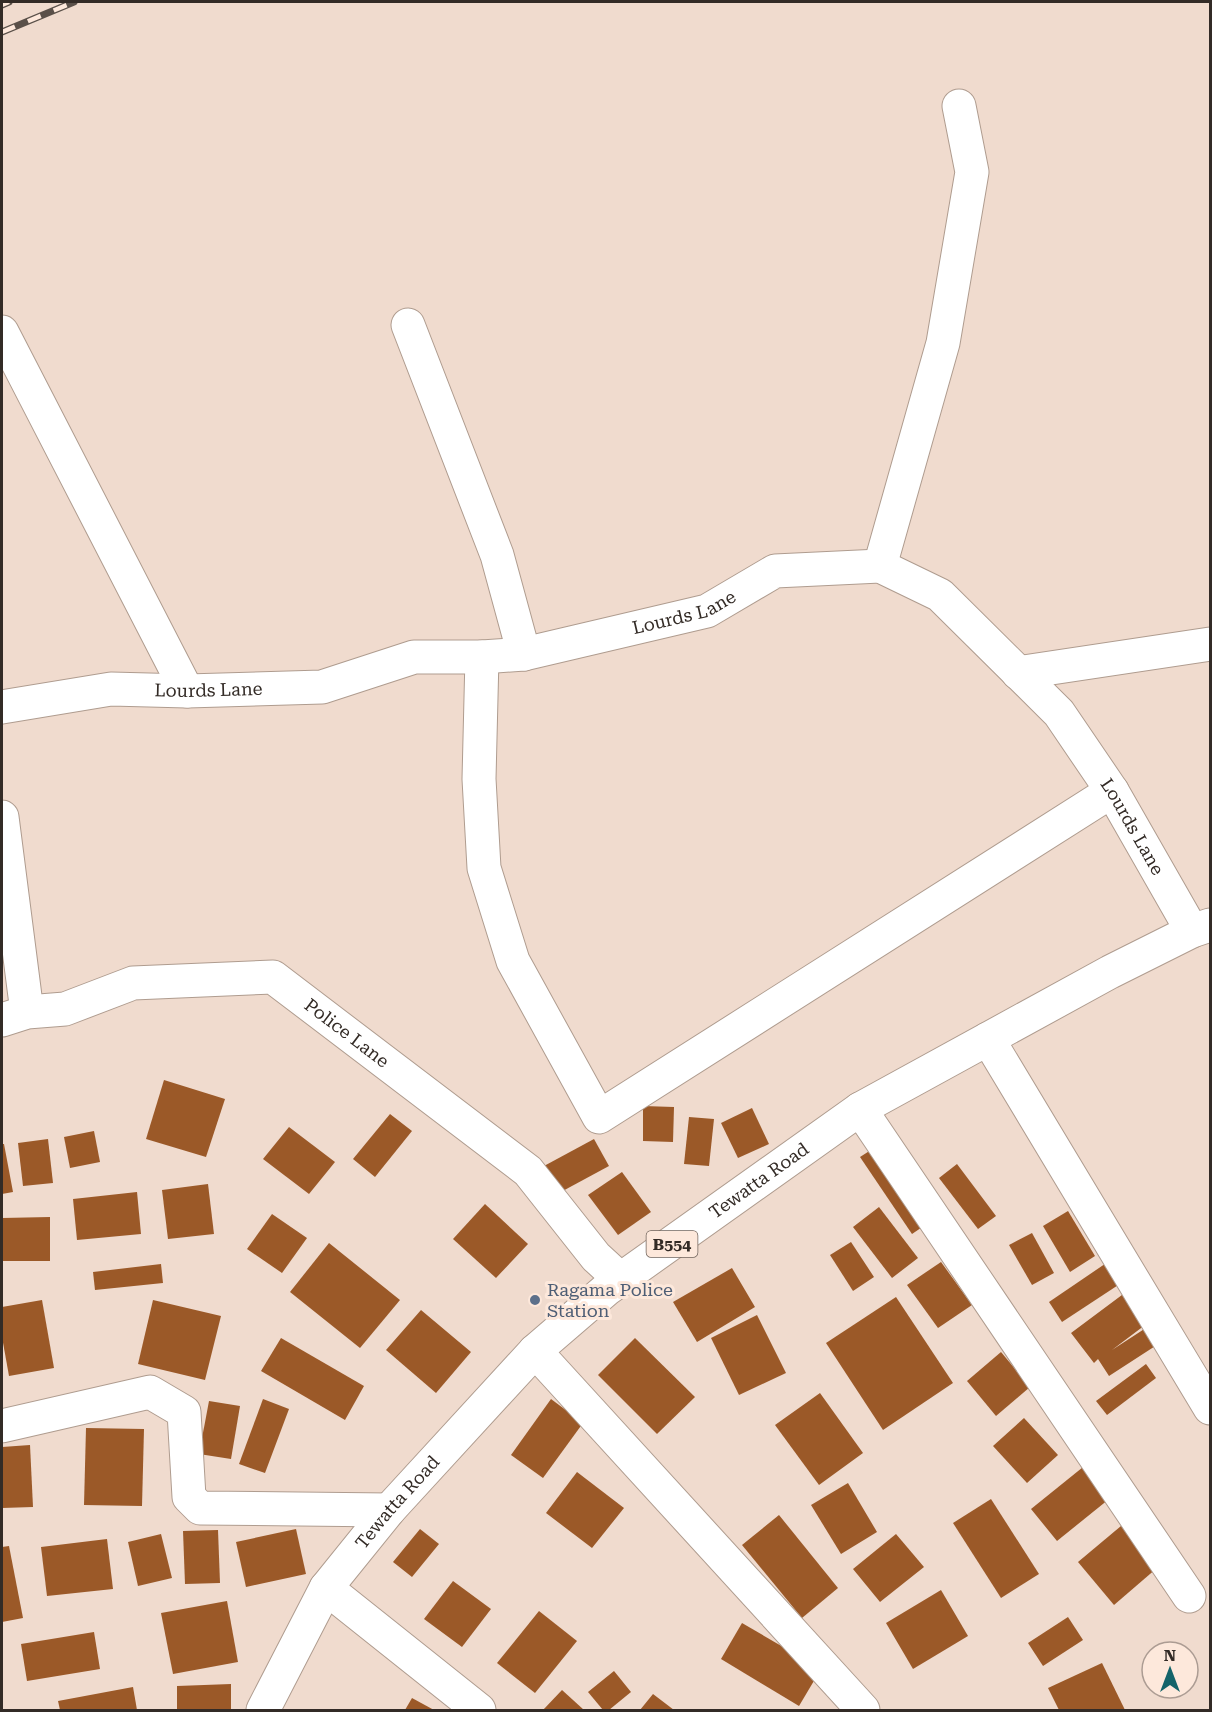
<svg xmlns="http://www.w3.org/2000/svg" width="1212" height="1712" font-family="'Roboto Serif',serif">
	<style>
		.building { fill: #9b5928 }
		.lines { fill: none; stroke-linecap: round; stroke-linejoin: round }
		.minor-casing { stroke: #af9c8f; stroke-width: 35 }
		.major-casing { stroke: #af9c8f; stroke-width: 35 }
		.minor { stroke: #fff; stroke-width: 33 }
		.major { stroke: #fff; stroke-width: 33 }
		.rail-casing { stroke: #5a5049; stroke-width: 7 }
		.rail { stroke: #fde8db; stroke-width: 4.5; stroke-dasharray: 14; stroke-linecap: butt }
		.service-dot { fill: #5c6f8a; stroke: #fde8db; stroke-width: 2 }
		.labels { text-anchor: middle; stroke-width: 6; stroke-linejoin: round; paint-order: stroke }
		.shield { fill: #fde8db; stroke: #70645c; stroke-width: 1.5 }
		.shield-label { font-size: 16px; font-weight: bold; fill: #332b26 }
		.street-label { font-size: 18px; fill: #332b26; stroke: #fde8db }
		.service-label { font-size: 18px; fill: #4e5e75; stroke: #fde8db; text-anchor: start }
	</style>
	<rect width="100%" height="100%" fill="#f0dbce"/>
	<g class="building">
		<polygon points="164,1080 225,1099 206,1157 146,1139"/>
		<polygon points="643,1106 674,1107 673,1142 643,1141"/>
		<polygon points="752,1108 769,1144 738,1158 721,1123"/>
		<polygon points="390,1114 412,1131 375,1177 353,1159"/>
		<polygon points="689,1117 714,1119 709,1166 684,1164"/>
		<polygon points="289,1127 335,1162 309,1194 263,1159"/>
		<polygon points="94,1131 100,1162 70,1168 64,1137"/>
		<polygon points="48,1139 53,1183 23,1186 18,1143"/>
		<polygon points="594,1139 609,1166 559,1193 544,1166"/>
		<polygon points="885,1141 937,1217 912,1234 860,1157"/>
		<polygon points="2,1144 4,1144 13,1192 2,1194"/>
		<polygon points="957,1164 996,1216 978,1229 939,1178"/>
		<polygon points="622,1172 651,1212 618,1235 588,1195"/>
		<polygon points="208,1184 214,1234 168,1239 162,1190"/>
		<polygon points="137,1192 141,1234 77,1240 73,1199"/>
		<polygon points="485,1204 528,1244 496,1278 453,1239"/>
		<polygon points="879,1207 918,1258 892,1278 853,1227"/>
		<polygon points="1068,1211 1095,1256 1070,1272 1043,1226"/>
		<polygon points="272,1214 307,1238 282,1273 247,1249"/>
		<polygon points="50,1217 50,1261 2,1261 2,1218"/>
		<polygon points="1032,1233 1054,1273 1032,1285 1009,1245"/>
		<polygon points="851,1242 874,1277 853,1291 830,1255"/>
		<polygon points="329,1243 400,1300 360,1348 290,1292"/>
		<polygon points="1121,1253 1135,1274 1062,1322 1049,1302"/>
		<polygon points="941,1262 972,1305 938,1328 907,1285"/>
		<polygon points="161,1264 163,1283 95,1290 93,1272"/>
		<polygon points="732,1268 755,1307 697,1342 673,1302"/>
		<polygon points="1130,1289 1153,1319 1112,1350 1152,1324 1163,1341 1109,1376 1098,1359 1094,1363 1071,1333"/>
		<polygon points="896,1297 953,1383 883,1430 826,1343"/>
		<polygon points="42,1300 54,1368 9,1376 2,1337 2,1307"/>
		<polygon points="153,1300 221,1316 205,1380 138,1364"/>
		<polygon points="421,1310 471,1352 436,1393 386,1350"/>
		<polygon points="757,1315 786,1373 739,1395 711,1338"/>
		<polygon points="281,1338 364,1386 345,1420 261,1371"/>
		<polygon points="635,1338 695,1397 657,1434 598,1375"/>
		<polygon points="1001,1352 1030,1387 996,1416 967,1381"/>
		<polygon points="1146,1364 1156,1378 1107,1415 1096,1401"/>
		<polygon points="820,1393 863,1453 819,1485 775,1425"/>
		<polygon points="263,1399 289,1409 265,1473 239,1464"/>
		<polygon points="551,1399 583,1423 543,1478 511,1455"/>
		<polygon points="209,1401 240,1406 231,1459 199,1454"/>
		<polygon points="1024,1418 1058,1455 1027,1483 993,1446"/>
		<polygon points="86,1428 144,1429 142,1506 84,1505"/>
		<polygon points="30,1445 33,1507 2,1508 2,1447"/>
		<polygon points="1093,1459 1119,1491 1057,1541 1031,1509"/>
		<polygon points="577,1472 624,1508 592,1548 546,1513"/>
		<polygon points="848,1483 877,1532 841,1554 811,1505"/>
		<polygon points="991,1499 1039,1574 1001,1598 953,1523"/>
		<polygon points="779,1515 838,1588 802,1618 742,1545"/>
		<polygon points="1121,1526 1157,1568 1114,1605 1078,1562"/>
		<polygon points="296,1529 306,1574 246,1587 236,1542"/>
		<polygon points="420,1529 439,1544 412,1577 393,1562"/>
		<polygon points="218,1530 220,1583 185,1584 183,1531"/>
		<polygon points="161,1534 172,1578 138,1586 128,1542"/>
		<polygon points="896,1534 924,1567 880,1602 853,1569"/>
		<polygon points="107,1539 113,1589 47,1596 41,1547"/>
		<polygon points="9,1546 23,1618 2,1622 2,1547"/>
		<polygon points="453,1581 491,1609 462,1647 424,1619"/>
		<polygon points="941,1590 968,1636 913,1669 886,1623"/>
		<polygon points="227,1601 238,1662 173,1674 161,1613"/>
		<polygon points="539,1611 577,1641 535,1693 497,1663"/>
		<polygon points="1068,1617 1083,1640 1043,1666 1028,1643"/>
		<polygon points="742,1623 821,1669 799,1706 721,1659"/>
		<polygon points="94,1632 100,1669 27,1681 21,1644"/>
		<polygon points="1102,1663 1125,1710 1059,1710 1048,1688"/>
		<polygon points="614,1671 631,1692 609,1710 603,1710 588,1692"/>
		<polygon points="231,1684 231,1710 177,1710 177,1686"/>
		<polygon points="133,1687 137,1710 60,1710 58,1701"/>
		<polygon points="562,1690 584,1710 543,1710"/>
		<polygon points="653,1694 674,1710 640,1710"/>
		<polygon points="412,1698 434,1710 405,1710"/>
	</g>
	<g class="lines">
		<g class="minor-casing">
			<g id="minor">
				<polyline points="408,325 497,555 524,654"/>
				<polyline points="2,332 187,691"/>
				<polyline points="880,566 943,343 972,172 959,106"/>
				<polyline points="482,657 479,779 484,868 513,961 599,1117 1112,791"/>
				<polyline points="1018,673 1210,644"/>
				<path id="s1" d="M 2,707 L 111,689 L 187,691 L 322,687 L 414,657 L 482,657 L 524,654 L 707,611 L 775,571 L 880,566 L 940,595 L 1059,713 L 1112,791 L 1192,931"/>
				<polyline points="2,817 27,1012"/>
				<path id="s2" d="M 2,1020 L 27,1012 L 65,1009 L 133,983 L 273,977 L 528,1171 L 596,1257 L 621,1280"/>
				<polyline points="988,1039 1210,1408"/>
				<polyline points="860,1109 1189,1596"/>
				<polyline points="535,1351 863,1710"/>
				<polyline points="2,1426 150,1392 184,1412 189,1497 200,1508 389,1510"/>
				<polyline points="326,1588 479,1710"/>
			</g>
		</g>
		<g class="major-casing">
			<g id="major">
				<path id="s3" d="M 263,1710 L 326,1588 L 389,1510 L 535,1351 L 607,1289 L 860,1109 L 1110,972 L 1192,931 L 1210,925"/>
			</g>
		</g>
		<use href="#minor" class="minor"/>
		<use href="#major" class="major"/>
		<g class="rail-casing">
			<g id="rail">
				<polyline points="2,5 9,2"/>
				<polyline points="2,32 74,2"/>
			</g>
		</g>
		<use href="#rail" class="rail"/>
	</g>
	<circle class="service-dot" cx="535" cy="1300" r="6"/>
	<g class="labels">
		<rect class="shield" x="646.5" y="1231" width="51" height="26" rx="4.5"/>
		<g class="shield-label">
			<text x="672" y="1250">B554</text>
		</g>
		<g class="street-label">
			<text dy="6" stroke="none"><textPath href="#s1" startOffset="694">Lourds Lane</textPath></text>
			<text dy="6" stroke="none"><textPath href="#s1" startOffset="208">Lourds Lane</textPath></text>
			<text dy="6" stroke="none"><textPath href="#s1" startOffset="1270">Lourds Lane</textPath></text>
			<text dy="6" stroke="none"><textPath href="#s2" startOffset="370">Police Lane</textPath></text>
			<text dy="6" stroke="none"><textPath href="#s3" startOffset="735">Tewatta Road</textPath></text>
			<text dy="6" stroke="none"><textPath href="#s3" startOffset="249">Tewatta Road</textPath></text>
		</g>
		<g class="service-label">
			<text x="547" y="1296">Ragama Police<tspan x="547" dy="21">Station</tspan></text>
		</g>
	</g>
	<rect width="1212" height="1712" fill="none" stroke="#332b26" stroke-width="6"/>
	<g transform="translate(1170 1670)"><circle r="28" fill="#fde8db" stroke="#ac9c93" stroke-width="1.5"/>
	<path d="M0-4.5L10 22L0 15L-10 22Z" fill="#146369"/>
	<text y="-9" font-size="16" font-weight="bold" text-anchor="middle" fill="#332b26">N</text>
	</g>
</svg>
